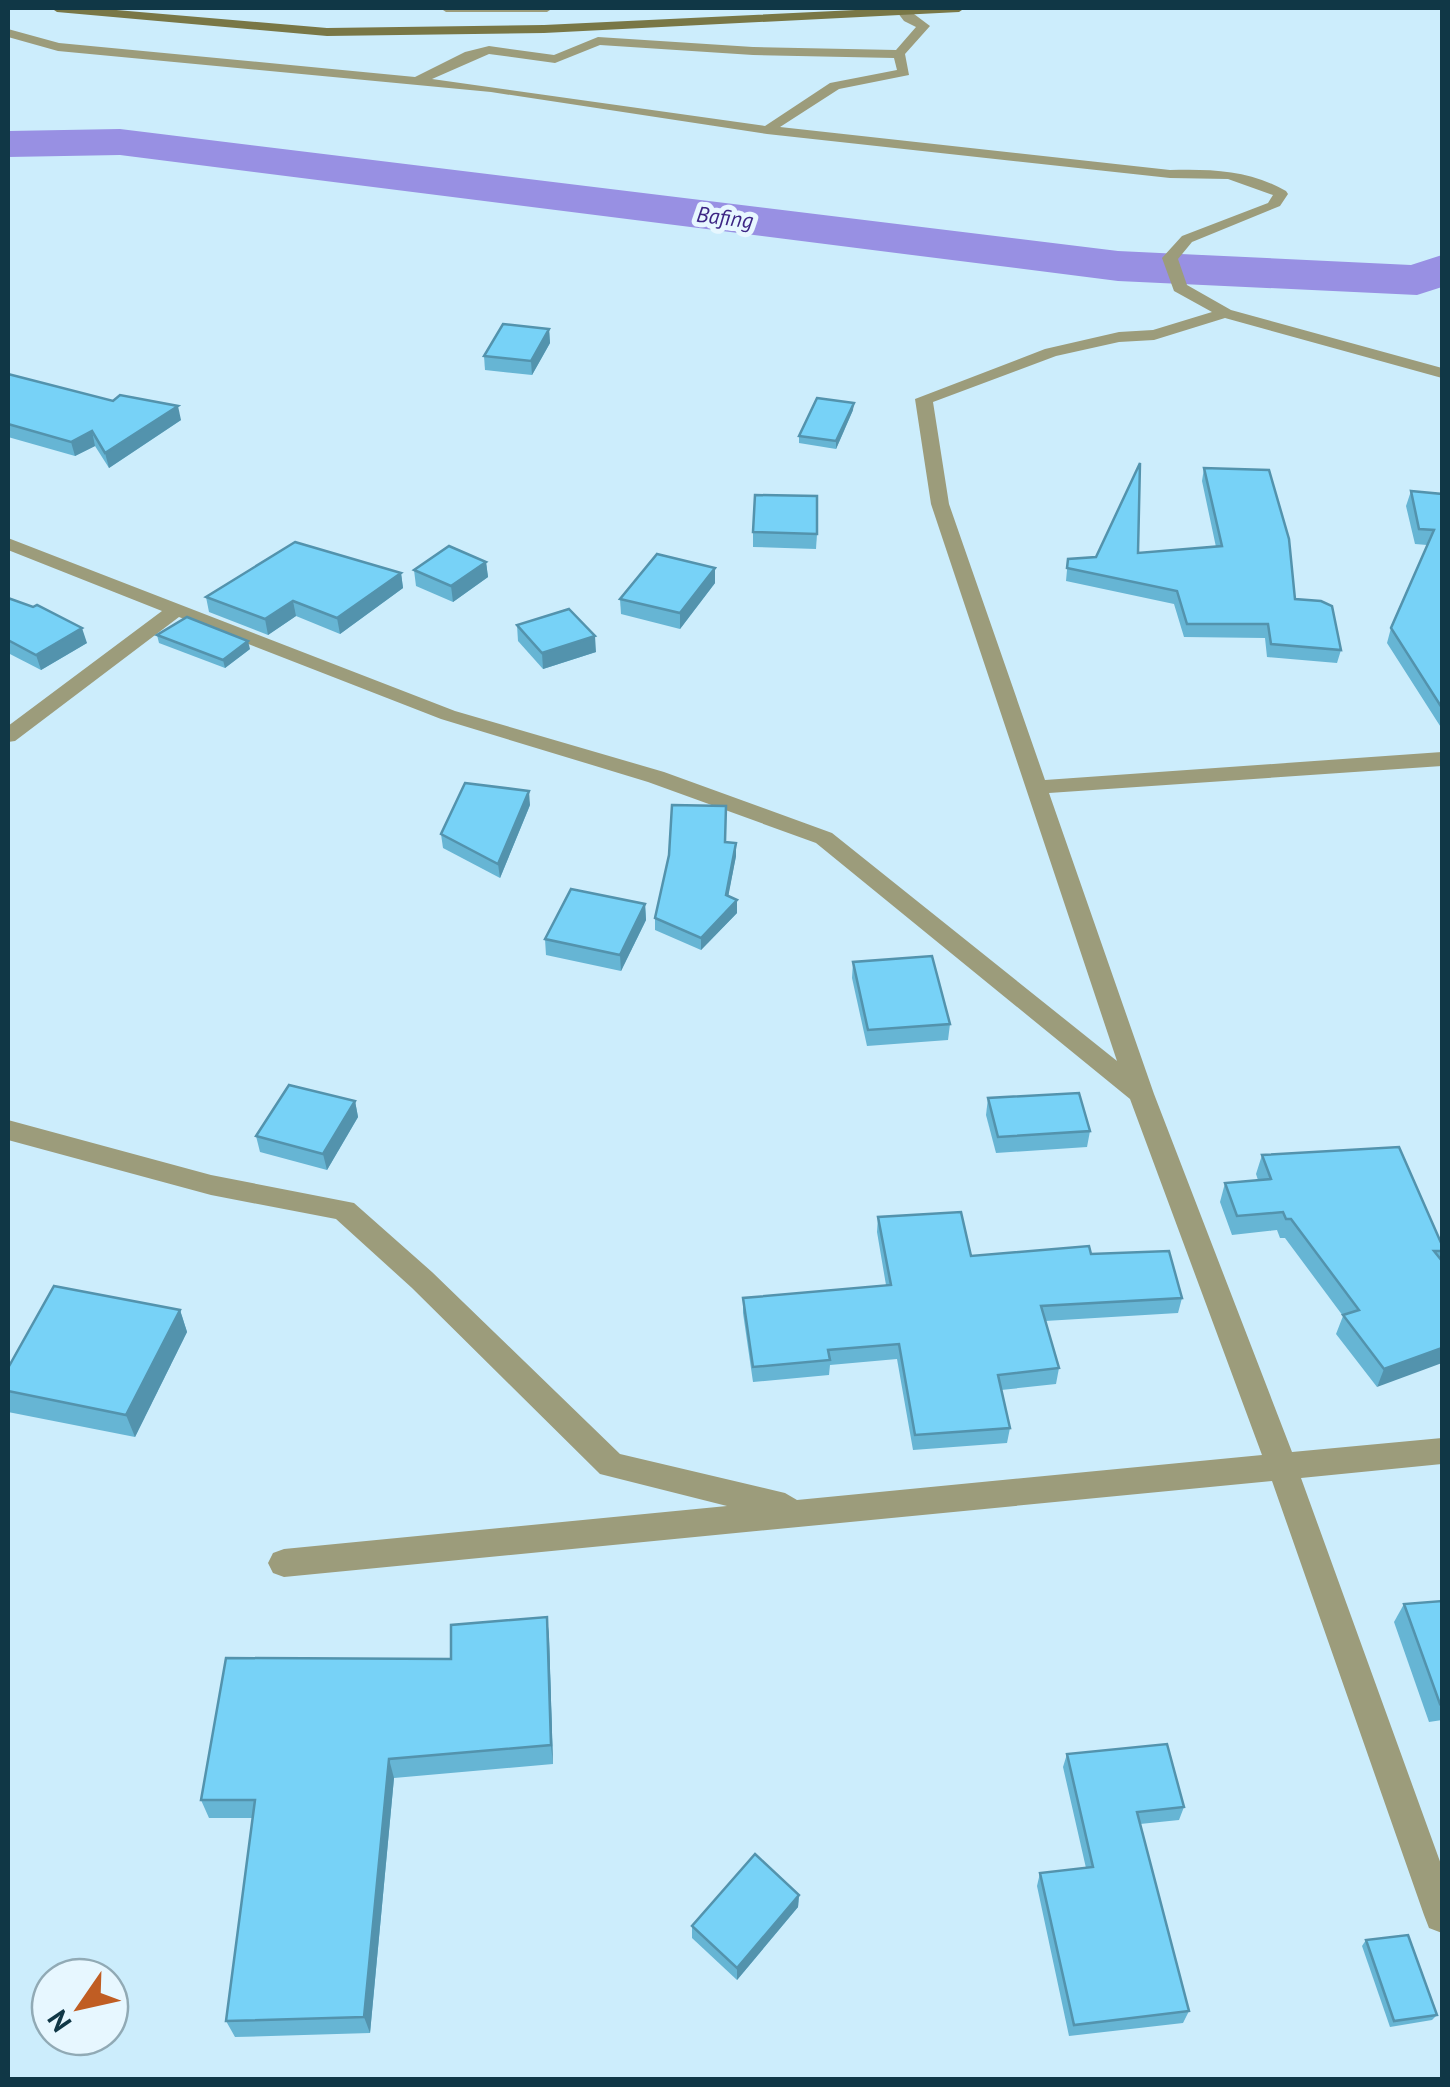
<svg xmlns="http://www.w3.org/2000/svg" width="1450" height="2087" font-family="'PT Sans',sans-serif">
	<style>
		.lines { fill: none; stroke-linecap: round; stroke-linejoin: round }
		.river { fill: #9890e3; fill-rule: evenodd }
		.minor { fill: #9c9c7b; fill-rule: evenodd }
		.secondary { fill: #797746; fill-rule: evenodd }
		.wall { fill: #66b5d4 }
		.shaded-wall { fill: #5393ad }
		.building { fill: #77d2f7; stroke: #5393ad; stroke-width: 2.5 }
		.labels { text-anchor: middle; stroke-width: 10; stroke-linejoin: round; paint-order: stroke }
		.far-water-label { font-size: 22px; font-style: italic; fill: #3c2584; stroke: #e7f7ff }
	</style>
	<rect width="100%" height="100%" fill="#ccedfc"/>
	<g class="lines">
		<polygon class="river" points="120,129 1118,251 1411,265 1442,255 1442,287 1417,295 1118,281 120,155 8,157 8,131"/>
		<g class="minor">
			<polygon points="440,8 553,8 547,12 446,12"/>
			<path d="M 894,8 L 906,8 L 930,26 L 905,54 L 909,75 L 839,89 L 780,127 L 1170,170 C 1212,169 1249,170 1286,191 L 1288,194 L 1280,206 L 1192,242 L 1178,259 L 1187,285 L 1231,310 L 1442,368 L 1442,378 L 1225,318 L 1154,340 L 1119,342 L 1056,356 L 933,402 L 949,504 L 1045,780 L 1442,752 L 1442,766 L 1049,793 L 1154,1094 L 1292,1452 L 1442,1438 L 1442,1464 L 1301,1478 L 1442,1867 L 1442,1933 L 1429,1928 L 1424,1915 L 1272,1481 L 284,1577 L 273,1573 L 268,1563 L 273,1553 L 284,1549 L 727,1506 L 600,1474 L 412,1288 L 336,1219 L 211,1195 L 8,1140 L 8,1120 L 211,1175 L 354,1203 L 432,1272 L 620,1454 L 785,1493 L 797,1500 L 1262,1455 L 1130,1099 L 816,843 L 648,782 L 441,719 L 179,617 L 15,741 L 8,742 L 8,726 L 162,611 L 8,550 L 8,538 L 455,711 L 664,772 L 832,833 L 1117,1061 L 931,504 L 915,399 L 1045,349 L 1119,332 L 1153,330 L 1212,312 L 1174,291 L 1162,258 L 1182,236 L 1268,203 L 1273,195 L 1228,179 L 1170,178 L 767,134 L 491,92 L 58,51 L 8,37 L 8,29 L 59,43 L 415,77 L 465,52 L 489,46 L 554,55 L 598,37 L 753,47 L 896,50 L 916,27 L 904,21 ZM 600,45 L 753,55 L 894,58 L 897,70 L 830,83 L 765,126 L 432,79 L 489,54 L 555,63 Z"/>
		</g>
		<polygon class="secondary" points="51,8 93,8 327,28 544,25 897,8 965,8 959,12 544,33 327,36 57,12"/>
	</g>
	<g class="wall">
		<polygon points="549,329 550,343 532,375 485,370 484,356"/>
		<polygon points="8,374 113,401 181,420 109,468 95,446 75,456 8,437"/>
		<polygon points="853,410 836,449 799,443 799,436"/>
		<polygon points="1204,468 1295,599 1341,650 1337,663 1267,657 1265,638 1184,637 1174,604 1066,581 1068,559 1216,547 1202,481"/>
		<polygon points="1411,491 1442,494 1442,729 1387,643 1391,628 1427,545 1415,544 1406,506"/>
		<polygon points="753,532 817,534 816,549 753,547"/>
		<polygon points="486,562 488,577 453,602 416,586 414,570"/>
		<polygon points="715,568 715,583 680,629 621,614 620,599"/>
		<polygon points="401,573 403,588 340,634 296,616 268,635 209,612 206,597"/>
		<polygon points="8,598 87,643 41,670 8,653"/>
		<polygon points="517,625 596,652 543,669 518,641"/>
		<polygon points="157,635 250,649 225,668 159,643"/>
		<polygon points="530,805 500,878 443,848 441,834"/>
		<polygon points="725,842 736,843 736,856 728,896 737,913 701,950 655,930 655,918"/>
		<polygon points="645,904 646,920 621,971 546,955 545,939"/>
		<polygon points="853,962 950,1024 948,1040 867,1046 852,978"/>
		<polygon points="988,1098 1090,1131 1087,1147 996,1153 986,1115"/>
		<polygon points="355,1101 358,1117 327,1170 260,1152 256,1136"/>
		<polygon points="1262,1155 1442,1245 1441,1259 1377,1387 1336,1334 1343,1316 1285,1238 1280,1238 1277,1230 1232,1235 1220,1202 1225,1183 1258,1180 1256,1174"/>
		<polygon points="878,1217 971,1256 1091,1254 1182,1298 1178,1313 1045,1321 1059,1368 1056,1384 1001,1390 1010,1428 1007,1443 913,1450 897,1359 830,1365 829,1375 753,1382 743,1313 743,1298 886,1285 877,1232"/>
		<polygon points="180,1310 187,1332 135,1437 8,1412 8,1368"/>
		<polygon points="1442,1601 1442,1720 1429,1722 1394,1622 1404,1604"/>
		<polygon points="547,1617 549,1637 553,1764 394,1778 370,2033 235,2037 226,2021 253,1818 209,1818 201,1800"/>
		<polygon points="1067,1754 1184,1807 1179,1820 1140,1824 1189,2011 1183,2023 1069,2036 1037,1886 1040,1873 1086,1868 1063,1767"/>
		<polygon points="799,1895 798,1907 737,1980 692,1938 692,1926"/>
		<polygon points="1366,1940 1437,2015 1432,2020 1390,2027 1362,1946"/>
	</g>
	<g class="shaded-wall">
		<polygon points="549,329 550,343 532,375 531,361"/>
		<polygon points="854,403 853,410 836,449 836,441"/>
		<polygon points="178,406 181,420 109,468 105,453"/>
		<polygon points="92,431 95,446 75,456 71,442"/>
		<polygon points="486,562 488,577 453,602 451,586"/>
		<polygon points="715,568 715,583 680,629 680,613"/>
		<polygon points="401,573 403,588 340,634 337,618"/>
		<polygon points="293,601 296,616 268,635 265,619"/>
		<polygon points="82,628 87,643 41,670 36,655"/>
		<polygon points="595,636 596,652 543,669 542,653"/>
		<polygon points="248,641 250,649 225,668 223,660"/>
		<polygon points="529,791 530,805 500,878 498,864"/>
		<polygon points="736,843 736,856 726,908 726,895"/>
		<polygon points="737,900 737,913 701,950 701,938"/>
		<polygon points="645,904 646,920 621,971 620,955"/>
		<polygon points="355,1101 358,1117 327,1170 323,1154"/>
		<polygon points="180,1310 187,1332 135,1437 126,1415"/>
		<polygon points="1442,1348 1442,1363 1377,1387 1384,1369"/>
		<polygon points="547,1617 549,1637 553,1764 551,1745"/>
		<polygon points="389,1759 394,1778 370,2033 364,2017"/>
		<polygon points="799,1895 798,1907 737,1980 737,1968"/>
	</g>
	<g class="building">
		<polygon points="503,324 549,329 531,361 484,356"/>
		<polygon points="8,374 113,401 120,395 178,406 105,453 92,431 71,442 8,424"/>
		<polygon points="817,398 854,403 836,441 799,436"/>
		<polygon points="1140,463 1138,553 1222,546 1204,468 1269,470 1289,539 1295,599 1321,601 1332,606 1341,650 1271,644 1268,624 1187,624 1177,591 1067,568 1068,559 1096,557"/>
		<polygon points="1411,491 1442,494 1442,708 1391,628 1434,530 1419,529"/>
		<polygon points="755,495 817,496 817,534 753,532"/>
		<polygon points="295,542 401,573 337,618 293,601 265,619 206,597"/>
		<polygon points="449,546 486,562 451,586 414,570"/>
		<polygon points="657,554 715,568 680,613 620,599"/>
		<polygon points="8,598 33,607 37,605 82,628 36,655 8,640"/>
		<polygon points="569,609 595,636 542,653 517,625"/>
		<polygon points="187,617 248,641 223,660 157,635"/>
		<polygon points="465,783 529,791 498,864 441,834"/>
		<polygon points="672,805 726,806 725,842 736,843 726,895 737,900 701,938 655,918 669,855"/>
		<polygon points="571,889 645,904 620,955 545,939"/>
		<polygon points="932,956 950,1024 868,1030 853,962"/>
		<polygon points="289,1085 355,1101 323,1154 256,1136"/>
		<polygon points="1079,1093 1090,1131 998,1137 988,1098"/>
		<polygon points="1399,1147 1442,1245 1442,1251 1434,1251 1442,1261 1442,1348 1384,1369 1343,1315 1359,1310 1291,1219 1286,1219 1283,1212 1237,1216 1225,1183 1271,1179 1262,1155"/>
		<polygon points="961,1212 971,1256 1089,1246 1091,1254 1169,1251 1182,1298 1041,1306 1059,1368 998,1375 1010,1428 915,1435 899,1344 828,1350 830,1360 753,1367 743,1298 891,1285 878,1217"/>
		<polygon points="54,1286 180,1310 126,1415 8,1391 8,1368"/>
		<polygon points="1442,1601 1442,1703 1440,1704 1404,1604"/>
		<polygon points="547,1617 551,1745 389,1759 364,2017 226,2021 255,1800 201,1800 226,1658 451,1659 451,1625"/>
		<polygon points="1167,1744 1184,1807 1137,1812 1189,2011 1074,2025 1040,1873 1093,1867 1067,1754"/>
		<polygon points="755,1854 799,1895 737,1968 692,1926"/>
		<polygon points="1408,1935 1437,2015 1394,2021 1366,1940"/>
	</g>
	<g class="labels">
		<g class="far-water-label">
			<text transform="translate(725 217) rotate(7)" y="8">Bafing</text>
		</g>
	</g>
	<rect width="1450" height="2087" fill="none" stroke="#103746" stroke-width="20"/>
	<g transform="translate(80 2007) rotate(236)"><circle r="48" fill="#e7f7ff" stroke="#91aab5" stroke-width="2.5"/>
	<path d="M0-8L18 38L0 25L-18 38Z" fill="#c05d23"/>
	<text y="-15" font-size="28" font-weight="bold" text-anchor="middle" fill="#103746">N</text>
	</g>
</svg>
